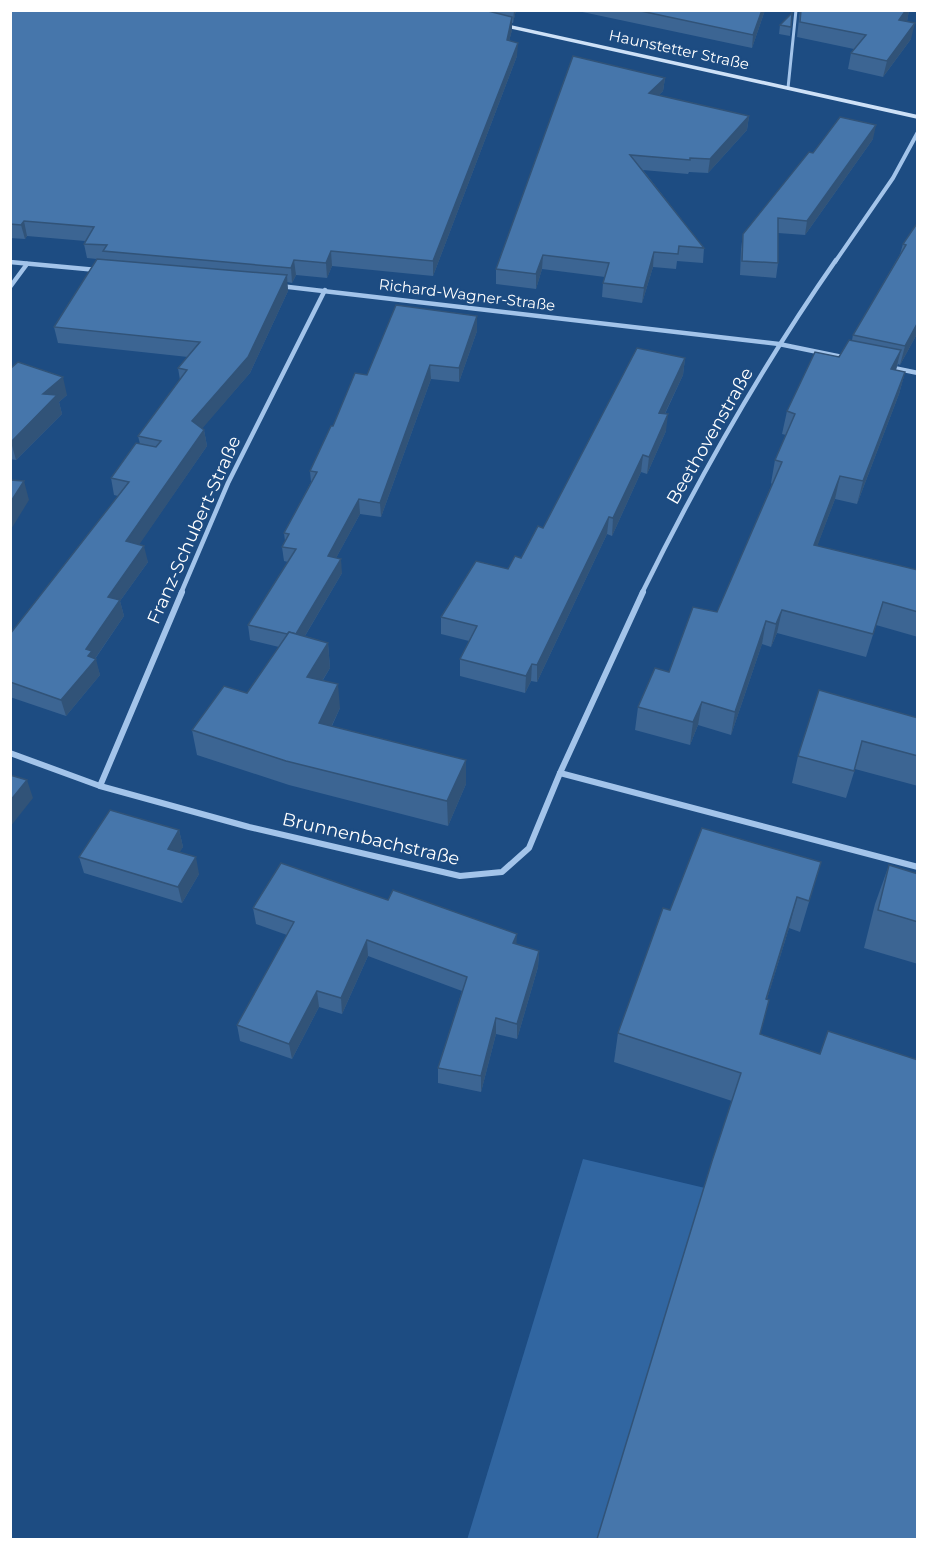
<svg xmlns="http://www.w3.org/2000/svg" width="928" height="1550" font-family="Montserrat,sans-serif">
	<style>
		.green { fill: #3166a1 }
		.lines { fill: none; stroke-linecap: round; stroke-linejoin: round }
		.service { stroke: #a3c4ea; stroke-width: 3 }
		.minor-far2 { stroke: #a3c4ea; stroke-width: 4 }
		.minor-far1 { stroke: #a3c4ea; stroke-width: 4.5 }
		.minor { stroke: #a3c4ea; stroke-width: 6 }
		.secondary { fill: #cee1f7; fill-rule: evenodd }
		.wall { fill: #3c6593 }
		.shaded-wall { fill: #315378 }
		.building { fill: #4676ab; stroke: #315378; stroke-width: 1.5 }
		.labels { text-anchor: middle; stroke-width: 4.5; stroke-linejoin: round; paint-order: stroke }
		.far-street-label { font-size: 15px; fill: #fff; stroke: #1d4c82 }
		.street-label { font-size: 18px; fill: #fff; stroke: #1d4c82 }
	</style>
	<rect width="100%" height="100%" fill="#1d4c82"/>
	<polygon class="green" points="583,1159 705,1188 598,1539 467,1540"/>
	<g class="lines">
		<polyline class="service" points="788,88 796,10"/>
		<polyline class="minor-far2" points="835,262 893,178 918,132"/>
		<g class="minor-far1">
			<polyline points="10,262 97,270"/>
			<polyline points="280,286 779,344 847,358"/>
			<polyline points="10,287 27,264"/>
			<polyline points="889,367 918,373"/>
			<polyline points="181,593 228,483 325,290"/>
			<path d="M 642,593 C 699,477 762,366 836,260"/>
		</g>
		<g class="minor">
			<polyline points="10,753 100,786 249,827 460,876 502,872 529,848 560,773 918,867"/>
			<polyline points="560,773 643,592"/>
			<polyline points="100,786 182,592"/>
		</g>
		<polygon class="secondary" points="497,22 918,115 918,119 495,25 495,23"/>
	</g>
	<g class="wall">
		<polygon points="10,10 516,10 513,23 512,23 512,30 509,41 517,56 433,276 332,266 327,278 296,275 292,283 287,282 288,291 250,373 202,428 204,430 207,446 139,544 148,562 120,601 124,616 95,659 100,675 66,716 10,697 10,634 118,496 114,495 111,478 140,444 138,436 180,380 178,368 188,357 58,343 54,327 97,259 87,258 84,244 85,241 27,236 25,239 10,238"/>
		<polygon points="573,10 765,10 752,48"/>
		<polygon points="800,10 909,10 907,21 911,39 883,77 848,69 851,53 854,49 797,37"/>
		<polygon points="780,25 791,27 790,36 779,34"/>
		<polygon points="665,78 663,91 659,95 749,116 747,130 708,173 689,172 688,174 643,170 704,248 703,263 677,261 676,269 653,267 642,303 602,297 603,283 605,277 542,269 536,289 496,284 496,269"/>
		<polygon points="873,139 805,235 778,233 778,263 776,278 740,275 741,249 743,234 813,153"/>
		<polygon points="918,222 918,332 900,365 898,364 896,370 905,372 899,394 857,504 835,499 817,546 918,570 918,637 876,625 866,657 777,633 771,647 762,644 731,735 698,725 690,745 635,730 638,707 669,672 717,612 772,484 771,483 775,460 786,435 782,434 787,411 839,357 852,340 853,335 900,254 903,244"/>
		<polygon points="477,331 459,382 431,379 381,517 360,514 336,558 342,573 305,636 328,643 330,668 323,680 340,708 332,726 466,760 466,784 448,826 289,785 197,755 192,730 247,693 279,647 250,640 248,625 288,562 284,561 282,547 285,541 284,533 311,482 310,471 333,426 367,375"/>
		<polygon points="685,358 683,375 665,414 666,431 647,474 641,472 612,536 607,534 537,682 531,681 525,693 460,676 460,659 469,641 441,634 441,617 521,558 543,528"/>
		<polygon points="10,369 67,395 59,402 62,414 16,460 10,459"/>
		<polygon points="918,718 918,786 855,769 846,798 792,783 798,756"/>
		<polygon points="179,830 183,847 179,852 199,874 182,903 84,873 79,857"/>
		<polygon points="821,862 800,932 789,928 767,999 760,1034 819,1054 732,1101 614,1062 618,1033 670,910"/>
		<polygon points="889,865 918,874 918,964 864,948 875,904"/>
		<polygon points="253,908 517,944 539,951 538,967 517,1039 496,1034 481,1092 438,1083 438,1068 462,991 368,956 342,1014 319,1007 292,1059 240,1041 237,1025 287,935 256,924"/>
	</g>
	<g class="shaded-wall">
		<polygon points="514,10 516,10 513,23"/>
		<polygon points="762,10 765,10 752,48 753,35"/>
		<polygon points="906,10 909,10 907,22 899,20"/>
		<polygon points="512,17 512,30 506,54 507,40"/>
		<polygon points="915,23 911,39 883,77 887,61"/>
		<polygon points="518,43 517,56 433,276 433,261"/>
		<polygon points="665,78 663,91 648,107 649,93"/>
		<polygon points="749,116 747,130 708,173 710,159"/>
		<polygon points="876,125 873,139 805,235 807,221"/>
		<polygon points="24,221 27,236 25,239 21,225"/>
		<polygon points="331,251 332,266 327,278 326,263"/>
		<polygon points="654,252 653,267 642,303 644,288"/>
		<polygon points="543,255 542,269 536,289 536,274"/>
		<polygon points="294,260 296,275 292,283 291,268"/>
		<polygon points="287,275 288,291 250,373 195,437 192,421"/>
		<polygon points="477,316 477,331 459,382 459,368"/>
		<polygon points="918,322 918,332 900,365 905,346"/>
		<polygon points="901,350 895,373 891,369"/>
		<polygon points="685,358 683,375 657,430 659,413"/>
		<polygon points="430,365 431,379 381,517 380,503"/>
		<polygon points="905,372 899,394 857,504 863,481"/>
		<polygon points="63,377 67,395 59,402 62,414 16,460 11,442 43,394"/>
		<polygon points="668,414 666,431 647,474 649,457"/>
		<polygon points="204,430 207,446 130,558 126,541"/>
		<polygon points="643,455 641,472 612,536 613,518"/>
		<polygon points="840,476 835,499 809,568 814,545"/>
		<polygon points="24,481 29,500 10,531 10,503"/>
		<polygon points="359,499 360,514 329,571 328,556"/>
		<polygon points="609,517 607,534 537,682 537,665"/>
		<polygon points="144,546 148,562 120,601 124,616 94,660 96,659 100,675 66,716 61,700 86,649 108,597"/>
		<polygon points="341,559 342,573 296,651 294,636"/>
		<polygon points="782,610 777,633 771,647 776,624"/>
		<polygon points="766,621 762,644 731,735 735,712"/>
		<polygon points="328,643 330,668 309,702 307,677"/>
		<polygon points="532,664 531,681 525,693 526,676"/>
		<polygon points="338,684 340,708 321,748 319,723"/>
		<polygon points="702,702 698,725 690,745 693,722"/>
		<polygon points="466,760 466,784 448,826 447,801"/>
		<polygon points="27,780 33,798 10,827 10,801"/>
		<polygon points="179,830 183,847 172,865 168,849"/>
		<polygon points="196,857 199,874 182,903 178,887"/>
		<polygon points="797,897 789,928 758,1028 766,999"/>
		<polygon points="517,934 516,950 513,943"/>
		<polygon points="367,940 368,956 342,1014 341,998"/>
		<polygon points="539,951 538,967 517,1039 517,1024"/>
		<polygon points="317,991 319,1007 292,1059 289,1044"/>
		<polygon points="496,1018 496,1034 481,1092 481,1076"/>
	</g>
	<g class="building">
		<polygon points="10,10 484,10 512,17 507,40 518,43 433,261 331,251 326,263 294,260 291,268 103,251 107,245 84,244 94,227 24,221 21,225 10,224"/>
		<polygon points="636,10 762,10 753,35"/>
		<polygon points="801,10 906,10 899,20 915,23 887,61 851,53 866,35 800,22"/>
		<polygon points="792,13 791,27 780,25"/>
		<polygon points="573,56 665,78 649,93 749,116 710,159 690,158 690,160 630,155 704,248 679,246 678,254 654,252 644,288 603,283 609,263 543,255 536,274 496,269"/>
		<polygon points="840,117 876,125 807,221 778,218 778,263 742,261 743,234 809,152 813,153"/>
		<polygon points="918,222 918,322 905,346 853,335 906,245 903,244"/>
		<polygon points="97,259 287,275 248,357 192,421 204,430 126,541 144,546 108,597 120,600 86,649 92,651 88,656 96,659 61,700 10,682 10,634 129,482 111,478 136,443 156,447 161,441 138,436 187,370 178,368 200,342 54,327"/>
		<polygon points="396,305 477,316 459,368 430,365 380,503 359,499 328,556 341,559 296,634 289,632 287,634 248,625 296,549 282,547 289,534 284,533 317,472 310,471 331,426 333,426 355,373 367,375"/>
		<polygon points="849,340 901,350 891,369 905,372 863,481 840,476 814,545 918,570 918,612 883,602 873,634 782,610 776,624 766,621 735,712 702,702 693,722 638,707 655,668 669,672 693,607 717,612 782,462 775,460 795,414 787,411 815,352 839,357"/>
		<polygon points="637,348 685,358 659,413 668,414 649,457 643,455 613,518 609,517 537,665 532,664 526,676 460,659 477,626 441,617 476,561 508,569 515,556 521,558 538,526 543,528"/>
		<polygon points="18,362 63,377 43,394 57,395 11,442 10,442 10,369"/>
		<polygon points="10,480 24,481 10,503"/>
		<polygon points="289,632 328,643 307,677 338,684 319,723 466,760 447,801 286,761 192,730 224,686 247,693"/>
		<polygon points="819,690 918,718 918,756 862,741 854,771 798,756"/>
		<polygon points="10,775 27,780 10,801"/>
		<polygon points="110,810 179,830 168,849 196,857 178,887 79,857"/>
		<polygon points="702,828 821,862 809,901 797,897 766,999 769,1000 760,1034 820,1054 828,1031 918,1060 918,1539 597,1539 712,1161 741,1073 618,1033 663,908 670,910"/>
		<polygon points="281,863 388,900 393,890 517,934 513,943 539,951 517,1024 496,1018 481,1076 438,1068 467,977 367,940 341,998 317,991 289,1044 237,1025 294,922 253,908"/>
		<polygon points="889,865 918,874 918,922 878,910"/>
	</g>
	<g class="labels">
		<g class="far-street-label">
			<text transform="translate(679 50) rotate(12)" y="5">Haunstetter Straße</text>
			<text transform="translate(467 295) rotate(7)" y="5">Richard-Wagner-Straße</text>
		</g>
		<g class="street-label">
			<text transform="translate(710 436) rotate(-60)" y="6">Beethovenstraße</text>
			<text transform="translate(194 530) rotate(-66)" y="6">Franz-Schubert-Straße</text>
			<text transform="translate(371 839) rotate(13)" y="6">Brunnenbachstraße</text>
		</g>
	</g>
	<rect width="928" height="1550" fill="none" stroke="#ffffff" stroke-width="24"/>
</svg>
